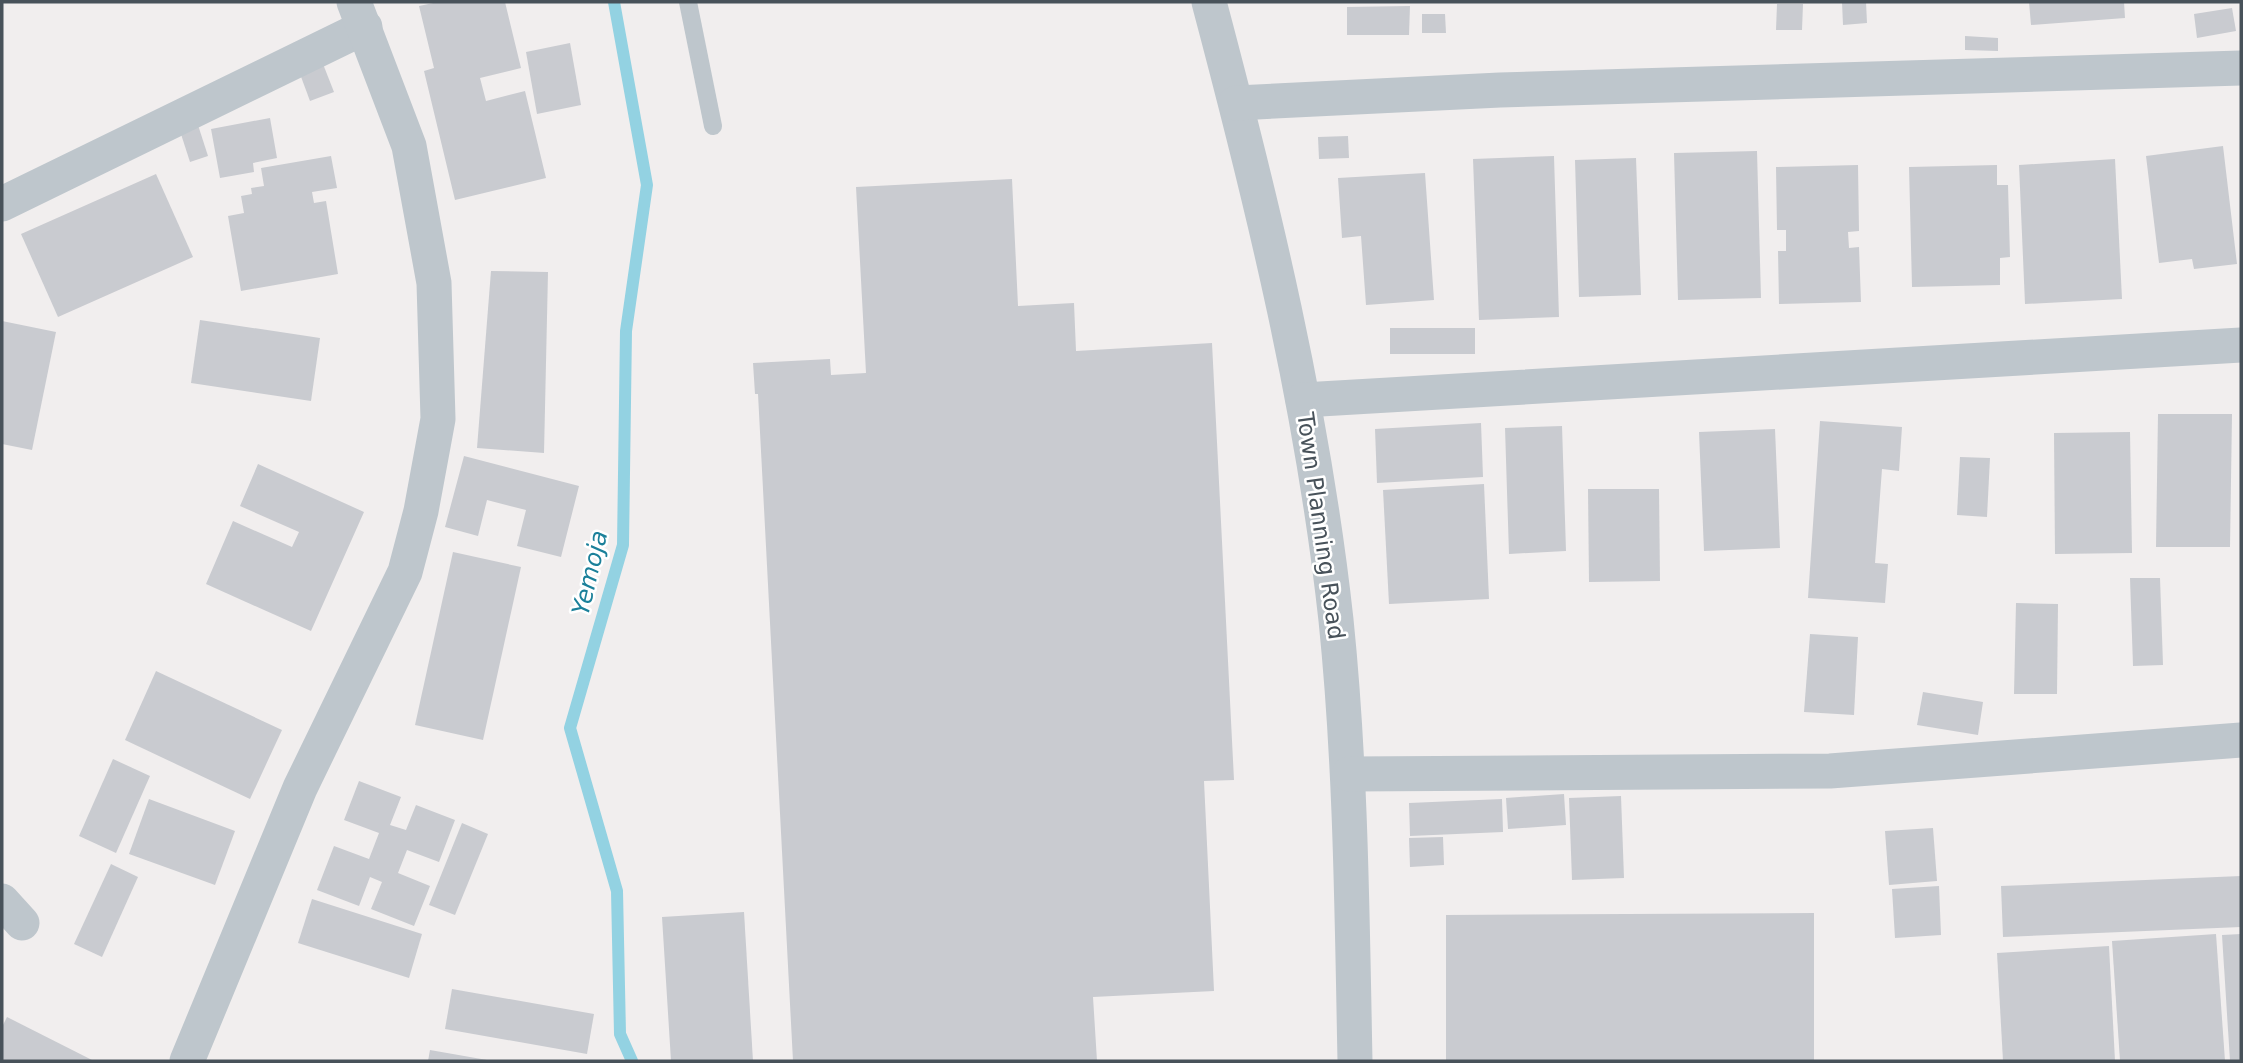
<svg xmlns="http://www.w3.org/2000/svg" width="2243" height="1063" font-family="'DejaVu Sans',sans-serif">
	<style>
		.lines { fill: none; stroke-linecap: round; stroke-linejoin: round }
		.stream { stroke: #93d2e2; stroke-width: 12 }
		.building { fill: #c9cbd0 }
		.service { stroke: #bec6cc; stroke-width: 18 }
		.minor { stroke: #bec6cc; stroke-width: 35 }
		.labels { text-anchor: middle; stroke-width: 5; stroke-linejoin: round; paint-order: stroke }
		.street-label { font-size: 23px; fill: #48525a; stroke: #fff }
		.water-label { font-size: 24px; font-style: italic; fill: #1b809a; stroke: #fff }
	</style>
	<rect width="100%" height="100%" fill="#f1eeee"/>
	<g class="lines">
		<polyline class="stream" points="614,2 647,185 626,331 623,545 570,728 617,891 620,1034 632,1061"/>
	</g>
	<g class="building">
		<polygon points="438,2 505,2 521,68 480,78 486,101 525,91 546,178 455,200 424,71 434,68 419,6"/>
		<polygon points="1842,2 1866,2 1867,23 1843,25"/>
		<polygon points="2029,2 2124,2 2125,18 2031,25"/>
		<polygon points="1777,4 1803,4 1802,30 1776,30"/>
		<polygon points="1410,6 1409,35 1347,35 1347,7"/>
		<polygon points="2232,8 2236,31 2197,38 2194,14"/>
		<polygon points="1422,14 1445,14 1446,33 1422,33"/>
		<polygon points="1965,36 1998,38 1998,51 1965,50"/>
		<polygon points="570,43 581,105 537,114 526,52"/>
		<polygon points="323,64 334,92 310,101 300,74"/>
		<polygon points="270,118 277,158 253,163 254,172 220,178 211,129"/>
		<polygon points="198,125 208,156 190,162 180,131"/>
		<polygon points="1348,136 1349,158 1319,159 1318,137"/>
		<polygon points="2223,146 2237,264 2194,269 2192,259 2159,263 2146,156"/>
		<polygon points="1757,151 1761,298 1678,300 1674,153"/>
		<polygon points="331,156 337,188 312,192 314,203 326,201 338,274 241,291 228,216 244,213 241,196 252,194 251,188 264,186 261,168"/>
		<polygon points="1554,156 1559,317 1479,320 1473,159"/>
		<polygon points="1636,158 1641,295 1579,297 1575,160"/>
		<polygon points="2115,159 2122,299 2025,304 2019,165"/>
		<polygon points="1858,165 1859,231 1848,232 1849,248 1859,247 1861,302 1779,304 1778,251 1786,251 1786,230 1777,230 1776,167"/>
		<polygon points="1997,165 1997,185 2008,185 2010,257 2000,258 2000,285 1912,287 1909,167"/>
		<polygon points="1425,173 1434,300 1366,305 1361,236 1342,238 1338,178"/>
		<polygon points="156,174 193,257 58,317 21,234"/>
		<polygon points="1012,179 1018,306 1074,303 1076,351 1212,343 1234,780 1204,781 1214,991 1093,997 1097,1061 793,1061 758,394 755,394 753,363 830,359 831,375 866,373 856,187"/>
		<polygon points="491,271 548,272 544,453 477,448"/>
		<polygon points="200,320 320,338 311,401 191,383"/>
		<polygon points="2,321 56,332 32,450 2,444"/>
		<rect x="1390" y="328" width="85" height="26"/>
		<polygon points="2158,414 2232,414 2230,547 2156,547"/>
		<polygon points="1820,421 1902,427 1899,471 1882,469 1875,563 1888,564 1885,603 1808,598"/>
		<polygon points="1481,423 1483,477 1377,483 1375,429"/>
		<polygon points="1562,426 1566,551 1509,554 1505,428"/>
		<polygon points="1775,429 1780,548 1704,551 1699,432"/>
		<polygon points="2130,432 2132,553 2055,554 2054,433"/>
		<polygon points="464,456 579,486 561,557 517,546 526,510 487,500 478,536 445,527"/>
		<polygon points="1960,457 1990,458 1987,517 1957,515"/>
		<polygon points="258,464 364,512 311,631 206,584 233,521 292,547 299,532 240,506"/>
		<polygon points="1484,484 1489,599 1389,604 1383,490"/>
		<polygon points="1588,489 1659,489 1660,581 1589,582"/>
		<polygon points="453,552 521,567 483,740 415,725"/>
		<polygon points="2130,578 2160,578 2163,665 2133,666"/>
		<polygon points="2016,603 2058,604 2057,694 2014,694"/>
		<polygon points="1810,634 1858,637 1854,715 1804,712"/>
		<polygon points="156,671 282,730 250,799 125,740"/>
		<polygon points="1923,692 1983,702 1978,735 1917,725"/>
		<polygon points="113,759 150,776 116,853 79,836"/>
		<polygon points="359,781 401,797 390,825 406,830 416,805 455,820 439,862 407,850 398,873 430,886 414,926 371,909 382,882 370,877 359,906 317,890 334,846 369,859 379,833 344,820"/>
		<polygon points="1564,794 1566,825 1508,829 1506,798"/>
		<polygon points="1621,796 1624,878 1572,880 1569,798"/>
		<polygon points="149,799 235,831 215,885 129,854"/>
		<polygon points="1502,799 1503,832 1410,836 1409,803"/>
		<polygon points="462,823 488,834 455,915 429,905"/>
		<polygon points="1933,828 1937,881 1889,885 1885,831"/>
		<polygon points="1443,837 1444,865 1410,867 1409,838"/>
		<polygon points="111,864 138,877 102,957 74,944"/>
		<polygon points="2241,876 2241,927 2003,937 2001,886"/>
		<polygon points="1939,886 1941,935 1895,938 1892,889"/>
		<polygon points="312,899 422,934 409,978 298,943"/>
		<polygon points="744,912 753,1061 671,1061 662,917"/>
		<polygon points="1814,913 1814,1061 1446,1061 1446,915"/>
		<polygon points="2216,934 2225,1061 2120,1061 2112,941"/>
		<polygon points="2241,934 2241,1061 2230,1061 2222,935"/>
		<polygon points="2109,946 2115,1061 2003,1061 1997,953"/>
		<polygon points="452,989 594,1014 587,1054 445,1029"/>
		<polygon points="7,1017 94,1061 2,1061 2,1027"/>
		<polygon points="430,1050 487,1060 487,1061 428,1061"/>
	</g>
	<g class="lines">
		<polyline class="service" points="688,2 713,126"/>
		<g class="minor">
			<path d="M 1209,2 C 1263,205 1313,410 1336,620 C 1351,766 1352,914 1355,1061"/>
			<polyline points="1236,103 1500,90 2241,68"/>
			<polyline points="2,204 365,27"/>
			<polyline points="1303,400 2241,345"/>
			<polyline points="1349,774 1830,771 2241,740"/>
			<polyline points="2,901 22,923"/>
			<polyline points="187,1061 300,788 405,572 421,511 438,419 434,283 409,146 354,2"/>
		</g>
	</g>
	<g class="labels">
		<g class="street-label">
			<text transform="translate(1321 526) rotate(82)" y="8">Town Planning Road</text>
		</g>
		<g class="water-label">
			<text transform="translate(590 573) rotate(-77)" y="8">Yemoja</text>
		</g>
	</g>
	<rect width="2243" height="1063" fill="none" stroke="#48525a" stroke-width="7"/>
</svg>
